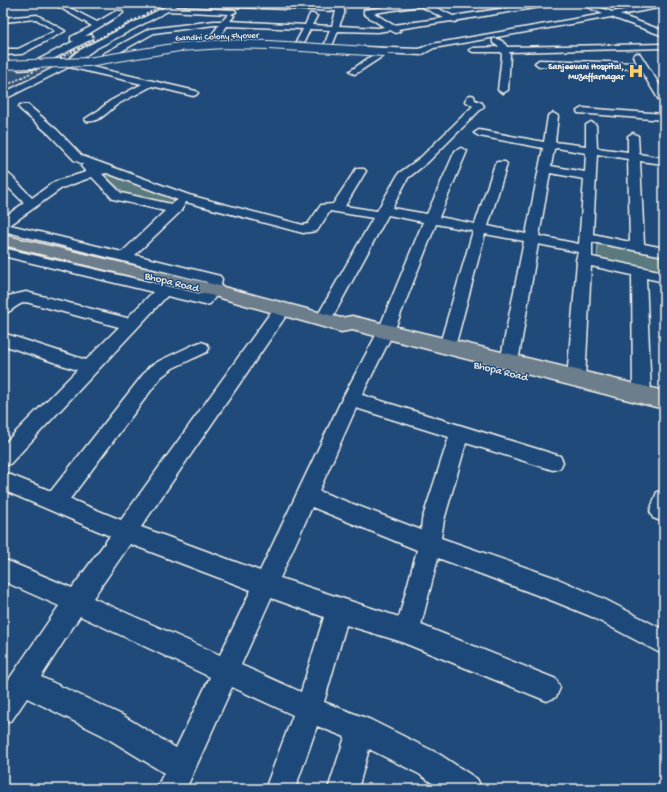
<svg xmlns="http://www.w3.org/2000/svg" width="667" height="792" font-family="'Gochi Hand',sans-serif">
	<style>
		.built { fill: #33557d }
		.green { fill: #5a7a7f; stroke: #a7b6b4 }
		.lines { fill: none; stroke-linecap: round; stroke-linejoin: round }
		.minor-casing { stroke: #f4f1e8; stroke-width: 3 }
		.major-casing { stroke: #f4f1e8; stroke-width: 3 }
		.minor { fill: #1f4a7a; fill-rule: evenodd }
		.major { fill: #6c7d8b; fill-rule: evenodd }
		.rail { stroke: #f4f1e8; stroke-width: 1.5; stroke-dasharray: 2.5 1.5; stroke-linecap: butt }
		.minor-bridge-casing { stroke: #f4f1e8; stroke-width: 10; stroke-linecap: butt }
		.minor-bridge { stroke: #1f4a7a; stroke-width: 8 }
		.labels { text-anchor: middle; stroke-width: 3; stroke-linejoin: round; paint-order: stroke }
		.far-street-label { font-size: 9px; fill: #f4f1e8; stroke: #1f4a7a }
		.far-poi-label { font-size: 9px; font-weight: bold; fill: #f4f1e8; stroke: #1f4a7a; text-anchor: end }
		.street-label { font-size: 11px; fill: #f4f1e8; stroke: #1f4a7a }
	</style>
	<rect width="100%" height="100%" fill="#1f4a7a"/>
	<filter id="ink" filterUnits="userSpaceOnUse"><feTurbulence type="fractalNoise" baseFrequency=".025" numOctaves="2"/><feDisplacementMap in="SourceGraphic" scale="8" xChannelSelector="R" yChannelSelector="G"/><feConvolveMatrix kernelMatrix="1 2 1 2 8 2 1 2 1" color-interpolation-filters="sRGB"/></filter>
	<g filter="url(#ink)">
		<polygon class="built" points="21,65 53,67 3,94 3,74"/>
		<g class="green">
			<polygon points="110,172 179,198 171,205 128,196 104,175"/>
			<polygon points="598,242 664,255 664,274 597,260"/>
		</g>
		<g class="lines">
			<g class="minor-casing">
				<g id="minor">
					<polygon points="52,3 60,3 97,22 116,11 122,11 123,13 85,36 92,35 92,39 33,69 19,70 18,68 19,66 28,65 74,41 71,41 71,37 92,26"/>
					<path d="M 173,3 L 181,3 L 175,7 L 235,10 L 236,12 L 231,14 L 234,16 L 230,21 L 305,25 L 310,14 L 313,14 L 317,16 L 312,25 L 332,26 L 336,11 L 239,7 L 235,5 L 242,3 L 340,7 L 344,9 L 344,14 L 339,26 L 378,28 L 384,27 L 364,14 L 364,10 L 411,3 L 427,3 L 453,16 L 539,3 L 556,3 L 553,5 L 459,20 L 455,22 L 451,21 L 398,29 L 400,31 L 396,33 L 390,30 L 378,32 L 338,31 L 332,46 L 328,48 L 324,46 L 330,30 L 310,29 L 303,44 L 299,46 L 295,44 L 303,29 L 227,26 L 213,45 L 207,45 L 206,43 L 219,25 L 214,25 L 154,33 L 109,58 L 103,58 L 102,56 L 103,54 L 149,29 L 214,21 L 222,21 L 229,14 L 168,11 L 95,49 L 75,63 L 196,91 L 198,93 L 196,95 L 193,96 L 152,86 C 141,92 129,98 118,104 C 109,110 99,124 86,121 L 85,119 L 99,110 L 110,101 L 142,84 L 69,67 L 3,100 L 3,93 L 65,62 L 77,52 L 89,45 ZM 420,6 L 444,18 L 393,25 L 374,13 Z"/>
					<polygon points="579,3 588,3 612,12 664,3 664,7 620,15 664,31 664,36 611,17 434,48 421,55 383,53 383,56 357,73 354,74 350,71 377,52 360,51 359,49 363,47 419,49 432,44 603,14"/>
					<polygon points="37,15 65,31 22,54 3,55 3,49 18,49 55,31 36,19 3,22 3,18"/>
					<path d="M 493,39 C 499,38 504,42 507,47 L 664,44 L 664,48 L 509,52 L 510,55 L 508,90 L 503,93 L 498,90 L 502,55 L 501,52 L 473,52 L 469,50 L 473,48 L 499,47 L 493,43 Z"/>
					<polygon points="637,53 640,54 664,92 664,103 659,100 640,69 539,66 535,63 539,60 637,63 633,56"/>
					<path d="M 471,95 L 474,96 L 475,100 L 482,103 L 484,106 L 428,162 L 408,178 L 392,208 L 427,214 L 455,151 L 461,148 L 467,151 L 439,217 L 475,224 L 495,164 L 497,162 L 505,162 L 507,164 L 488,226 L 526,234 L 543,148 L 479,136 L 474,133 L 479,130 L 544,142 L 548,116 L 553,113 L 558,116 L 555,142 L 586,146 L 586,125 L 591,122 L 596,125 L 597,148 L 628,152 L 628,136 L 633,133 L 638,136 L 639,154 L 664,158 L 664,164 L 640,161 L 644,244 L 664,248 L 664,256 L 592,242 L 592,257 L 664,272 L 664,282 L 646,278 L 651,395 L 648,400 L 642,402 L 636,400 L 633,395 L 632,275 L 591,266 L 585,379 L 582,384 L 576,386 L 570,384 L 567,379 L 577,262 L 576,260 L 578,252 L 538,244 L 518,362 L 515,366 L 509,368 L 503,366 L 500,362 L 524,241 L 485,234 L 455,347 L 453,351 L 447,353 L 441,351 L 439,347 L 473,231 L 436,224 L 394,331 L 392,335 L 388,336 L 390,339 L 362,395 L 560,456 L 563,462 L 560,468 L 553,470 L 466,443 L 444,520 L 441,538 L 556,578 L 606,600 L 664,630 L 664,655 L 590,616 L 553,601 L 438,558 L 421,625 L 556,679 L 560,688 L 556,697 L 547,701 L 399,641 L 346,625 L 324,702 L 371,720 L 439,754 L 477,779 L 482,789 L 441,789 L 419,774 L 369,749 L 358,789 L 328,789 L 345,737 L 317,726 L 295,789 L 265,789 L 293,715 L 232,687 L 186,789 L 156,789 L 164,773 L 102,735 L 27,698 L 12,720 L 3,724 L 3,688 L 59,606 L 3,581 L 3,559 L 72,588 L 110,536 L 3,490 L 3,472 L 51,491 L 149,367 L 161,360 L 195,344 L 201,342 L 207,344 L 209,348 L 207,352 L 173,368 L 161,377 L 70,499 L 121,520 L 276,305 L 282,304 L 288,305 L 290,309 L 288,313 L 141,527 L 260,571 L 342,399 L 374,339 L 376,335 L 380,334 L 378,331 L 423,222 L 388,215 L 331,320 L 329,324 L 323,325 L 317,324 L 315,320 L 373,218 L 330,211 L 317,231 L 303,233 L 186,202 L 180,212 L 135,255 L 220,276 L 222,279 L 220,290 L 210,304 L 205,305 L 167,296 L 10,464 L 3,466 L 3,445 L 77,370 L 3,345 L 3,333 L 86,360 L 119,327 L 26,302 C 16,304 12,312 3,314 L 3,301 L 8,296 L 26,292 L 127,318 L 153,292 L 3,256 L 3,248 L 201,294 L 207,282 L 3,231 L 3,218 L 24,203 L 3,182 L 3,171 C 11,173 25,191 32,198 L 54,182 L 86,172 L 81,166 L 83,164 L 74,160 L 49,134 L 20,109 L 19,107 L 20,105 L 28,105 L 57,130 L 82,156 L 189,195 L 303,225 L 308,224 L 321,205 L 333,204 L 356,169 L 364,169 L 366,171 L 345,206 L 377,211 L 399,173 L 420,158 L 473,106 L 465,101 L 468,96 ZM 557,148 L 586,153 L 585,172 L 551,166 L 554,149 ZM 597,154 L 628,159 L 630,242 L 593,234 ZM 107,173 L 178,200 L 171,204 L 121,193 L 102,174 ZM 550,173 L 584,179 L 579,244 L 539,236 ZM 92,177 L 113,199 L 165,211 L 122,252 L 10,225 L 62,188 ZM 356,408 L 449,437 L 422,520 L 421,530 L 319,491 ZM 312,507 L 417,550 L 399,617 L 280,578 ZM 130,544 L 251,590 L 220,655 L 93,598 ZM 271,598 L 324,617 L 301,692 L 241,665 ZM 80,616 L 210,677 L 176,748 L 122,715 L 41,677 Z"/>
					<polygon points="582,108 664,114 664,120 578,113 577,111"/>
					<polygon points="664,490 664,519 661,521 653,518 650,511 657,492"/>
				</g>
			</g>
			<g class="major-casing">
				<polygon id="major" points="3,235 212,284 341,318 352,316 664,391 664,409 352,330 341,332 210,295 3,245"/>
			</g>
			<use href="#minor" class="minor"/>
			<use href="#major" class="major"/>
			<polyline class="rail" points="3,87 168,3"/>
			<g class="minor-bridge-casing">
				<polyline id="minor-bridge" points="3,65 88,62 179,47 224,44 269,45 384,52"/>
			</g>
			<use href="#minor-bridge" class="minor-bridge"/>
		</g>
	</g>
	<defs>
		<g id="hospital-bare" transform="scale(1.2)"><path d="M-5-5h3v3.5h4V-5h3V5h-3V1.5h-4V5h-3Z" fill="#ffd166" stroke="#1f4a7a" stroke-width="2.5" paint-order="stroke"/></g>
	</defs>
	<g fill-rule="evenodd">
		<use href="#hospital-bare" x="636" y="71"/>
	</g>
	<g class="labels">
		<g class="far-street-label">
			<text transform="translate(217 36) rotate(-2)" y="3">Gandhi Colony Flyover</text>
		</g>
		<g class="far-poi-label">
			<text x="624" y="69">Sanjeevani Hospital,<tspan x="624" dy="10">Muzaffarnagar</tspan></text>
		</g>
		<g class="street-label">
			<text transform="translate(172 281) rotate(14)" y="4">Bhopa Road</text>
			<text transform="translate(501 370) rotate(14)" y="4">Bhopa Road</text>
		</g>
	</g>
	<rect width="667" height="792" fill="none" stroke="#1f4a7a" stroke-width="16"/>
	<rect x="8" y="8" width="651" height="776" fill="none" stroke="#f4f1e8" stroke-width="1.5" filter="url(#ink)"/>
</svg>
